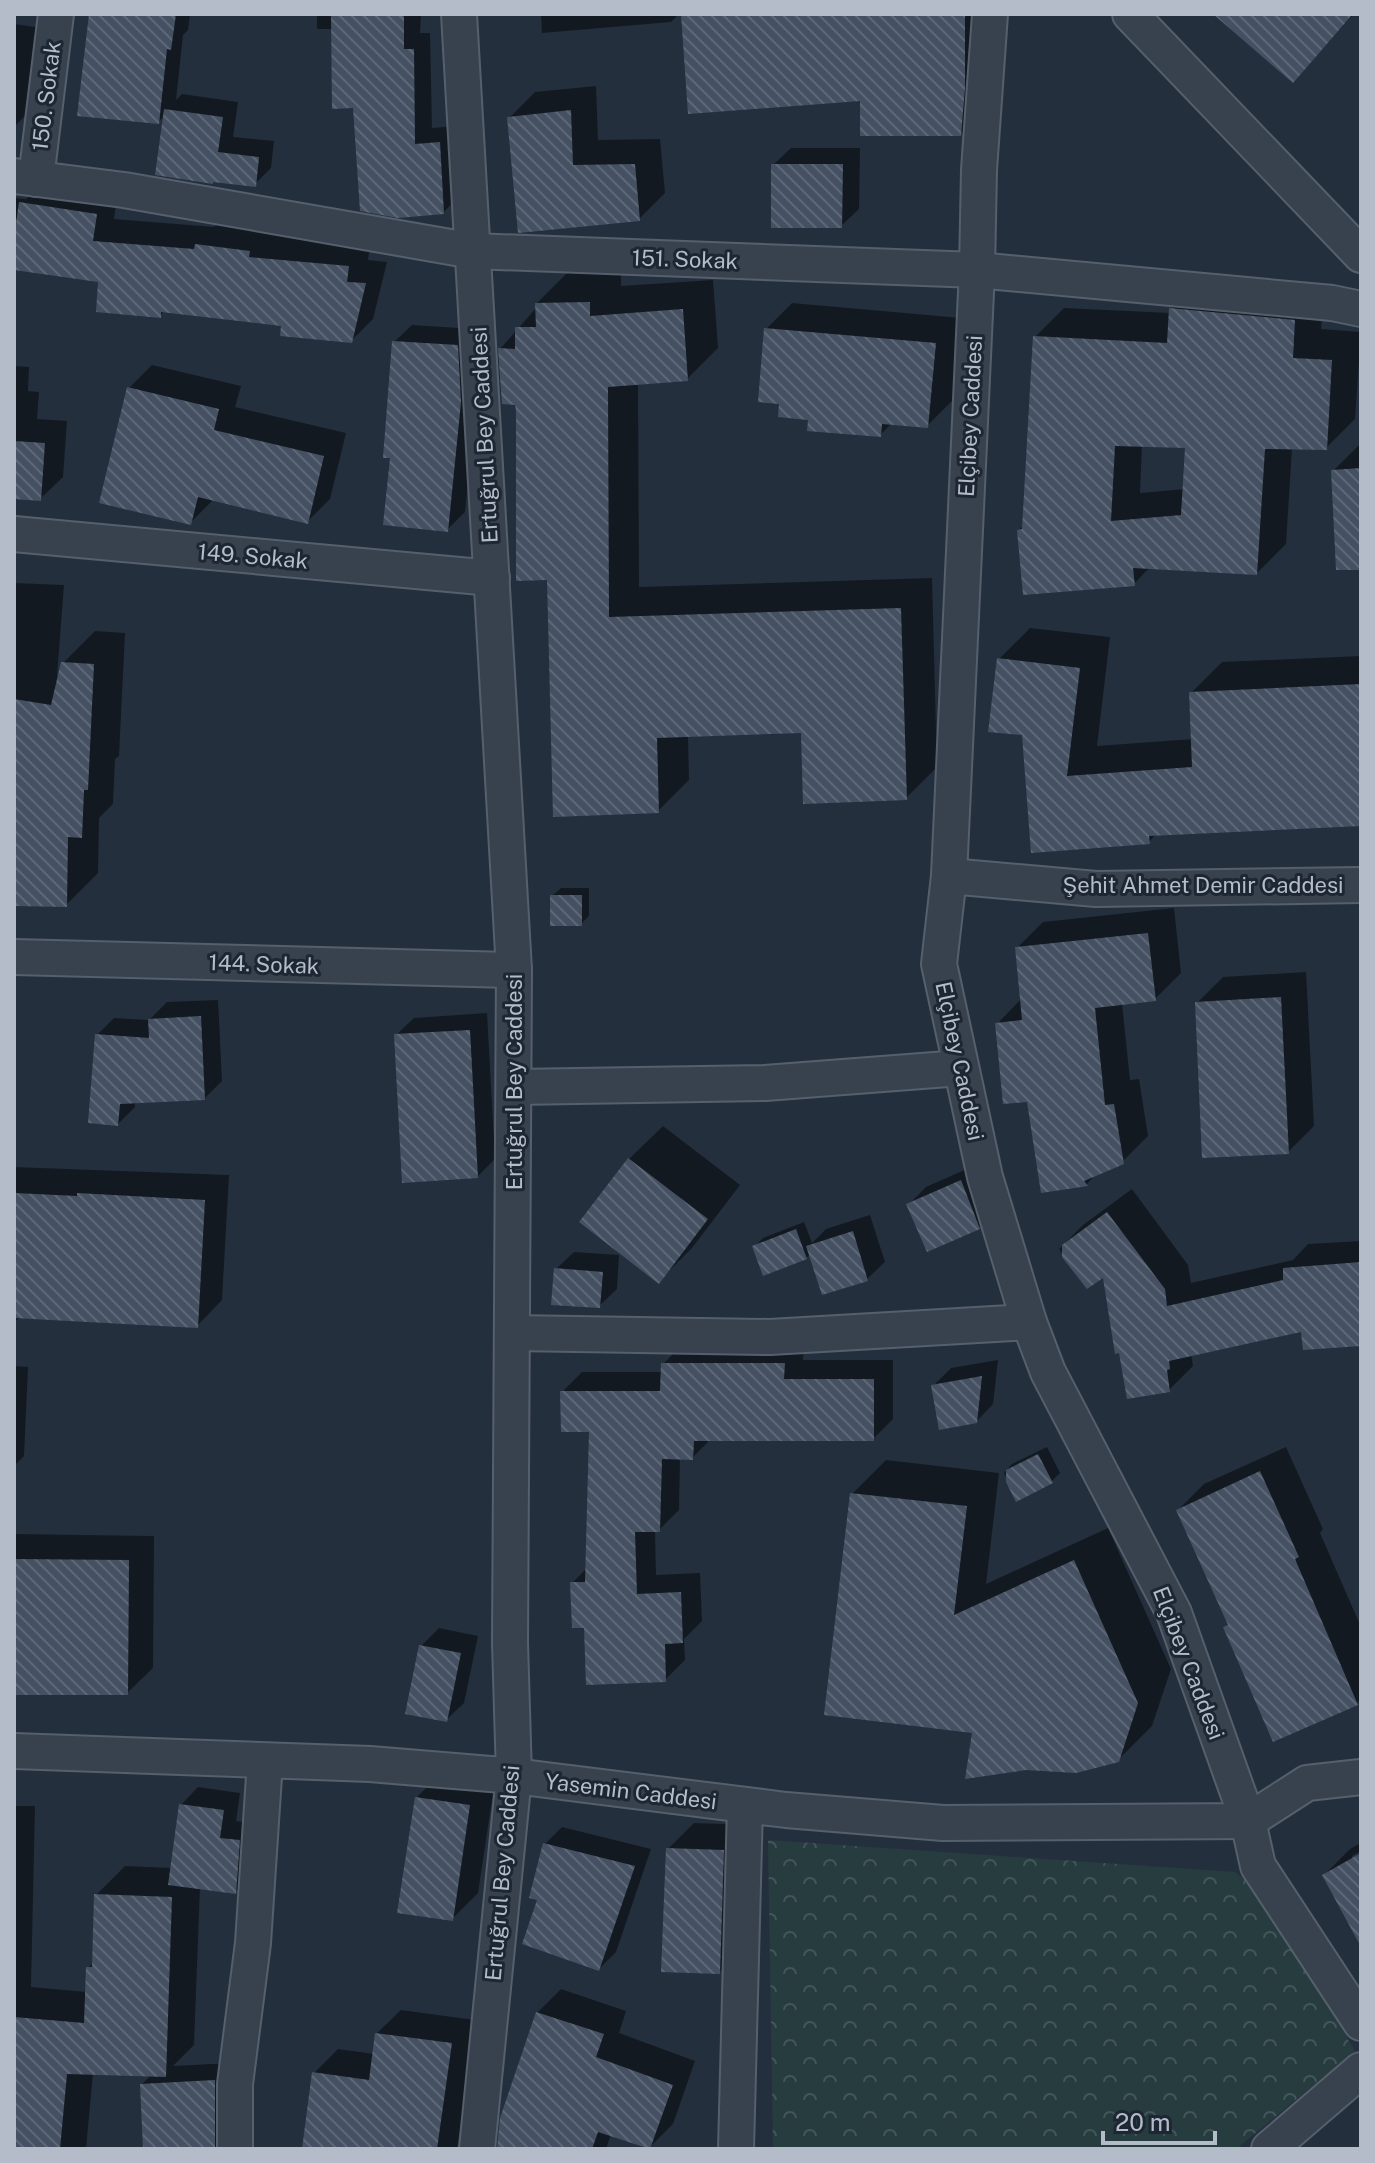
<svg xmlns="http://www.w3.org/2000/svg" width="1375" height="2163" font-family="'Public Sans',sans-serif">
	<style>
		.forest { fill: url(#forest-crowns) }
		.shadow { fill: #0007; fill-rule: evenodd }
		.building { fill: url(#building-back-hatch); fill-rule: evenodd }
		.lines { fill: none; stroke-linecap: round; stroke-linejoin: round }
		.minor-casing { stroke: #565f6c; stroke-width: 38 }
		.minor { stroke: #38414e; stroke-width: 34 }
		.labels { text-anchor: middle; stroke-width: 6; stroke-linejoin: round; paint-order: stroke }
		.street-label { font-size: 22px; fill: #b4bcc9; stroke: #1d2633 }
	</style>
	<defs>
		<pattern id="forest-crowns" width="20" height="18" patternUnits="userSpaceOnUse" patternTransform="scale(2)"><rect width="20" height="18" fill="#263c3f"/><path d="M2 6a3 3 0 1 1 6 0M12 15a3 3 0 1 1 6 0" fill="none" stroke="#435659"/></pattern>
		<pattern id="building-back-hatch" width="6" height="6" patternUnits="userSpaceOnUse" patternTransform="scale(2)"><rect width="6" height="6" fill="#455162"/><path d="M-1 5l2 2M0 0l6 6M5-1l2 2" fill="none" stroke="#5d6877"/></pattern>
	</defs>
	<rect width="100%" height="100%" fill="#242f3e"/>
	<polygon class="forest" points="768,1840 1235,1872 1259,1891 1355,2051 1236,2149 773,2149"/>
	<g class="shadow">
		<polygon points="92,14 190,14 188,30 183,35 176,100 182,94 238,102 233,137 274,141 271,168 255,184 166,115 158,122"/>
		<polygon points="317,14 421,14 420,33 430,33 432,128 456,126 460,195 443,213 355,106 333,29 317,29"/>
		<polygon points="541,14 679,14 671,22 542,33"/>
		<polygon points="683,14 990,14 986,108 961,134 862,99"/>
		<polygon points="1231,14 1354,14 1293,81"/>
		<polygon points="14,24 43,28 30,111 14,127"/>
		<polygon points="596,86 598,140 660,139 665,193 639,219 509,118 535,92"/>
		<polygon points="791,148 860,148 859,209 841,226 773,165"/>
		<polygon points="43,181 118,192 114,219 214,227 219,223 271,229 270,235 370,245 368,260 387,262 373,319 351,341 283,325 165,310 160,316 100,281 14,268 14,198 26,199"/>
		<polygon points="568,272 621,272 621,286 713,280 718,348 687,379 638,383 639,587 932,578 937,767 906,798 803,731 688,735 689,780 658,811 549,578 517,403 500,349 537,307 537,303"/>
		<path d="M 1200,280 L 1324,291 L 1321,329 L 1361,332 L 1355,419 L 1326,448 L 1292,448 L 1286,544 L 1257,573 L 1150,567 L 1134,584 L 1019,530 L 1024,525 L 1035,337 L 1064,308 L 1171,313 L 1171,309 ZM 1142,445 L 1187,446 L 1185,489 L 1140,493 Z"/>
		<polygon points="792,303 961,318 953,400 927,426 892,423 880,435 810,418 781,402 766,329"/>
		<polygon points="412,325 475,329 478,383 465,512 447,530 392,456 394,342"/>
		<polygon points="152,365 241,386 235,407 346,433 330,499 307,522 214,499 190,523 129,388"/>
		<polygon points="14,366 29,367 28,391 39,392 37,419 67,421 63,477 40,499 14,497"/>
		<polygon points="1359,445 1361,445 1361,561 1333,471"/>
		<polygon points="14,583 64,585 57,676 60,676 63,663 95,631 125,633 119,756 115,759 113,804 99,818 98,873 66,905 14,904"/>
		<polygon points="1030,628 1110,637 1097,746 1193,739 1191,693 1222,662 1361,656 1361,824 1157,833 1149,842 1032,851 1023,734 999,659"/>
		<polygon points="561,888 589,888 589,916 581,924 552,896"/>
		<polygon points="1174,908 1181,973 1155,999 1122,1003 1130,1080 1139,1079 1148,1136 1122,1162 1097,1173 1087,1184 1043,1190 1028,1099 997,1024 1022,998 1017,948 1043,922"/>
		<polygon points="1306,972 1314,1126 1288,1152 1197,1003 1223,977"/>
		<polygon points="218,1000 222,1081 205,1098 135,1101 135,1107 118,1124 97,1035 114,1018 149,1020 167,1002"/>
		<polygon points="487,1013 495,1159 478,1176 396,1035 414,1018"/>
		<polygon points="663,1126 740,1185 692,1248 659,1281 629,1159"/>
		<polygon points="978,1164 996,1210 979,1227 908,1205 926,1187"/>
		<polygon points="14,1167 229,1175 222,1300 197,1326 22,1317 14,1321"/>
		<polygon points="1132,1189 1188,1265 1191,1283 1293,1260 1308,1244 1361,1241 1361,1344 1303,1330 1191,1354 1193,1366 1169,1390 1104,1274 1087,1287 1059,1249 1083,1225"/>
		<polygon points="870,1215 885,1262 867,1279 811,1253 806,1258 755,1246 763,1238 804,1222 812,1243 826,1229"/>
		<polygon points="574,1252 619,1255 617,1289 599,1306 556,1269"/>
		<polygon points="683,1344 804,1344 803,1360 893,1360 893,1419 873,1439 711,1439 692,1458 680,1458 679,1510 659,1530 655,1530 656,1575 700,1573 702,1621 684,1639 685,1660 665,1680 586,1626 572,1583 587,1568 591,1430 562,1392 582,1372 663,1372 663,1364"/>
		<polygon points="998,1360 993,1404 976,1422 934,1385 951,1368"/>
		<polygon points="14,1366 28,1367 24,1456 14,1466"/>
		<polygon points="1047,1447 1060,1473 1052,1481 1017,1499 1004,1473 1012,1464"/>
		<polygon points="1286,1447 1323,1529 1320,1533 1361,1627 1361,1699 1357,1703 1229,1624 1178,1510 1204,1484"/>
		<polygon points="886,1460 999,1473 986,1584 1108,1528 1171,1669 1152,1726 1118,1760 974,1731 852,1494"/>
		<polygon points="14,1534 154,1536 153,1668 127,1693 14,1693"/>
		<polygon points="439,1628 478,1636 464,1703 446,1720 421,1646"/>
		<polygon points="442,1772 495,1780 478,1893 452,1919 416,1798"/>
		<polygon points="198,1787 240,1793 236,1821 256,1823 253,1875 235,1892 200,1887 194,2045 173,2066 232,2063 232,2132 215,2149 145,2149 142,2084 152,2074 93,2073 86,2149 14,2149 14,1806 35,1806 31,1987 87,1992 88,1968 94,1962 96,1895 125,1866 172,1868 181,1805"/>
		<polygon points="694,1823 749,1825 745,1946 720,1972 668,1849"/>
		<polygon points="562,1827 651,1849 616,1952 599,1969 540,1899 545,1844"/>
		<polygon points="1361,1843 1361,1851 1352,1856 1352,1861 1361,1856 1361,1938 1324,1875 1350,1849"/>
		<polygon points="561,1989 626,2011 619,2033 695,2061 673,2124 649,2148 611,2134 606,2149 499,2149 537,2013"/>
		<polygon points="401,2010 475,2020 457,2149 304,2149 314,2073 338,2049 374,2054 377,2033"/>
	</g>
	<g class="building">
		<polygon points="89,14 176,14 171,50 167,49 159,124 77,116"/>
		<polygon points="331,14 404,14 404,49 414,49 415,144 440,142 444,214 398,218 360,211 353,108 332,109"/>
		<polygon points="681,14 965,14 965,88 961,136 860,136 860,101 688,114"/>
		<polygon points="1213,14 1353,14 1293,83"/>
		<polygon points="164,109 223,117 218,152 259,157 256,187 213,182 213,184 155,175"/>
		<polygon points="571,110 573,165 635,164 640,221 518,233 507,117"/>
		<polygon points="771,164 843,164 842,228 771,228"/>
		<polygon points="19,202 97,214 93,241 194,249 195,244 250,251 249,257 349,266 347,282 366,283 352,343 280,336 281,326 161,312 161,318 96,312 98,282 14,270 14,237"/>
		<polygon points="590,302 590,316 683,309 688,381 608,387 609,617 901,608 907,800 803,804 801,733 657,738 659,813 553,817 547,580 516,581 516,411 515,405 502,404 498,348 515,349 515,327 536,327 535,303"/>
		<path d="M 1169,308 L 1295,320 L 1293,358 L 1332,360 L 1327,450 L 1265,449 L 1257,575 L 1133,568 L 1135,586 L 1023,595 L 1017,530 L 1022,529 L 1033,336 L 1167,343 ZM 1115,446 L 1185,448 L 1181,515 L 1111,521 Z"/>
		<polygon points="764,328 936,343 928,428 882,424 881,437 807,431 808,420 778,417 779,404 758,402"/>
		<polygon points="392,341 458,345 461,402 448,532 383,525 390,458 383,458"/>
		<polygon points="127,387 219,409 214,430 324,456 308,524 198,497 191,525 99,503"/>
		<polygon points="14,441 45,443 41,501 14,499"/>
		<polygon points="1361,468 1361,570 1336,570 1331,470"/>
		<polygon points="997,658 1080,668 1067,776 1192,767 1189,692 1361,684 1361,826 1149,836 1150,844 1031,853 1022,735 988,732"/>
		<polygon points="61,662 94,664 88,790 84,790 82,838 68,837 67,907 14,906 14,699 51,705"/>
		<rect x="550" y="895" width="32" height="31"/>
		<polygon points="1148,933 1156,1001 1095,1008 1105,1105 1114,1104 1124,1164 1084,1181 1088,1186 1041,1193 1027,1102 1003,1104 995,1023 1022,1020 1015,947"/>
		<polygon points="1281,997 1289,1154 1202,1158 1195,1002"/>
		<polygon points="201,1016 205,1100 120,1104 118,1126 88,1123 95,1034 149,1038 148,1019"/>
		<polygon points="470,1030 478,1178 402,1183 394,1034"/>
		<polygon points="628,1158 708,1219 659,1284 579,1222"/>
		<polygon points="961,1180 980,1229 927,1252 906,1204"/>
		<polygon points="14,1193 77,1196 77,1193 205,1200 198,1328 14,1318"/>
		<polygon points="1107,1212 1165,1289 1167,1306 1283,1280 1283,1268 1361,1262 1361,1346 1303,1350 1301,1332 1169,1361 1170,1369 1167,1370 1170,1392 1127,1399 1119,1353 1115,1354 1103,1278 1087,1289 1062,1257 1062,1245"/>
		<polygon points="796,1229 807,1259 763,1276 752,1246"/>
		<polygon points="853,1231 868,1281 822,1295 806,1246"/>
		<polygon points="554,1268 603,1272 600,1308 551,1305"/>
		<polygon points="661,1363 785,1363 784,1379 874,1379 874,1441 694,1441 693,1460 662,1459 660,1532 635,1532 637,1594 681,1592 683,1643 665,1644 666,1682 586,1685 584,1628 572,1628 570,1582 585,1582 589,1432 561,1432 560,1391 660,1391"/>
		<polygon points="982,1376 977,1423 939,1430 931,1385"/>
		<polygon points="1038,1454 1053,1483 1016,1502 1006,1482 1006,1470"/>
		<polygon points="1260,1471 1299,1557 1295,1559 1358,1705 1273,1742 1223,1627 1228,1625 1176,1510"/>
		<polygon points="850,1493 967,1506 954,1615 1074,1560 1138,1703 1119,1762 1076,1773 1026,1770 965,1779 972,1733 824,1715"/>
		<polygon points="14,1559 129,1560 128,1695 14,1695"/>
		<polygon points="419,1645 461,1653 447,1722 405,1714"/>
		<polygon points="415,1797 470,1805 453,1921 397,1913"/>
		<polygon points="179,1804 224,1810 220,1838 240,1840 236,1894 168,1885"/>
		<polygon points="543,1843 635,1866 599,1971 522,1944 537,1900 529,1898"/>
		<polygon points="666,1848 724,1850 720,1974 661,1972"/>
		<polygon points="1361,1853 1361,1947 1322,1875"/>
		<polygon points="94,1894 172,1897 166,2077 67,2074 60,2149 14,2149 14,2017 84,2023 86,1967 92,1967"/>
		<polygon points="536,2012 604,2034 596,2057 673,2085 650,2149 598,2132 592,2149 497,2149 500,2118"/>
		<polygon points="375,2033 452,2043 437,2149 302,2149 312,2072 369,2080"/>
		<polygon points="215,2080 215,2149 143,2149 140,2084"/>
	</g>
	<g class="lines">
		<g class="minor-casing">
			<g id="minor">
				<polyline points="459,14 514,970 510,1643 514,1776 477,2149"/>
				<polyline points="990,14 979,170 977,270 949,876 939,964 985,1177 1029,1322 1048,1372 1174,1613 1248,1821 1258,1866 1361,2023"/>
				<polyline points="1130,14 1361,255"/>
				<polyline points="14,176 124,190 473,251 977,270 1332,303 1361,309"/>
				<polyline points="36,179 56,14"/>
				<polyline points="14,534 492,578"/>
				<polyline points="949,876 1096,889 1361,885"/>
				<polyline points="14,957 514,970"/>
				<polyline points="515,1087 765,1083 961,1068"/>
				<polyline points="513,1333 770,1337 1029,1322"/>
				<polyline points="14,1751 370,1764 514,1776 786,1810 943,1823 1248,1821 1307,1783 1361,1777"/>
				<polyline points="235,2149 235,2084 253,1943 265,1761"/>
				<polyline points="736,2149 745,1805"/>
				<polyline points="1269,2149 1361,2070"/>
			</g>
		</g>
		<use href="#minor" class="minor"/>
	</g>
	<g class="labels">
		<g class="street-label">
			<text transform="translate(46 96) rotate(-83)" y="8">150. Sokak</text>
			<text transform="translate(685 259) rotate(2)" y="8">151. Sokak</text>
			<text transform="translate(970 416) rotate(-87)" y="8">Elçibey Caddesi</text>
			<text transform="translate(484 435) rotate(-93)" y="8">Ertuğrul Bey Caddesi</text>
			<text transform="translate(253 556) rotate(5)" y="8">149. Sokak</text>
			<text x="1203" y="893">Şehit Ahmet Demir Caddesi</text>
			<text transform="translate(264 964) rotate(2)" y="8">144. Sokak</text>
			<text transform="translate(960 1061) rotate(78)" y="8">Elçibey Caddesi</text>
			<text transform="translate(514 1082) rotate(-90)" y="8">Ertuğrul Bey Caddesi</text>
			<text transform="translate(1189 1663) rotate(69)" y="8">Elçibey Caddesi</text>
			<text transform="translate(631 1791) rotate(7)" y="8">Yasemin Caddesi</text>
			<text transform="translate(502 1873) rotate(-85)" y="8">Ertuğrul Bey Caddesi</text>
		</g>
	</g>
	<rect width="1375" height="2163" fill="none" stroke="#b4bcc9" stroke-width="32"/>
	<path d="M1103 2131v12h112v-12" fill="none" stroke="#b4bcc9" stroke-width="4"/>
	<text x="1115" y="2131" font-size="24" fill="#b4bcc9" stroke="#1d2633" stroke-width="6" paint-order="stroke">20 m</text>
</svg>
